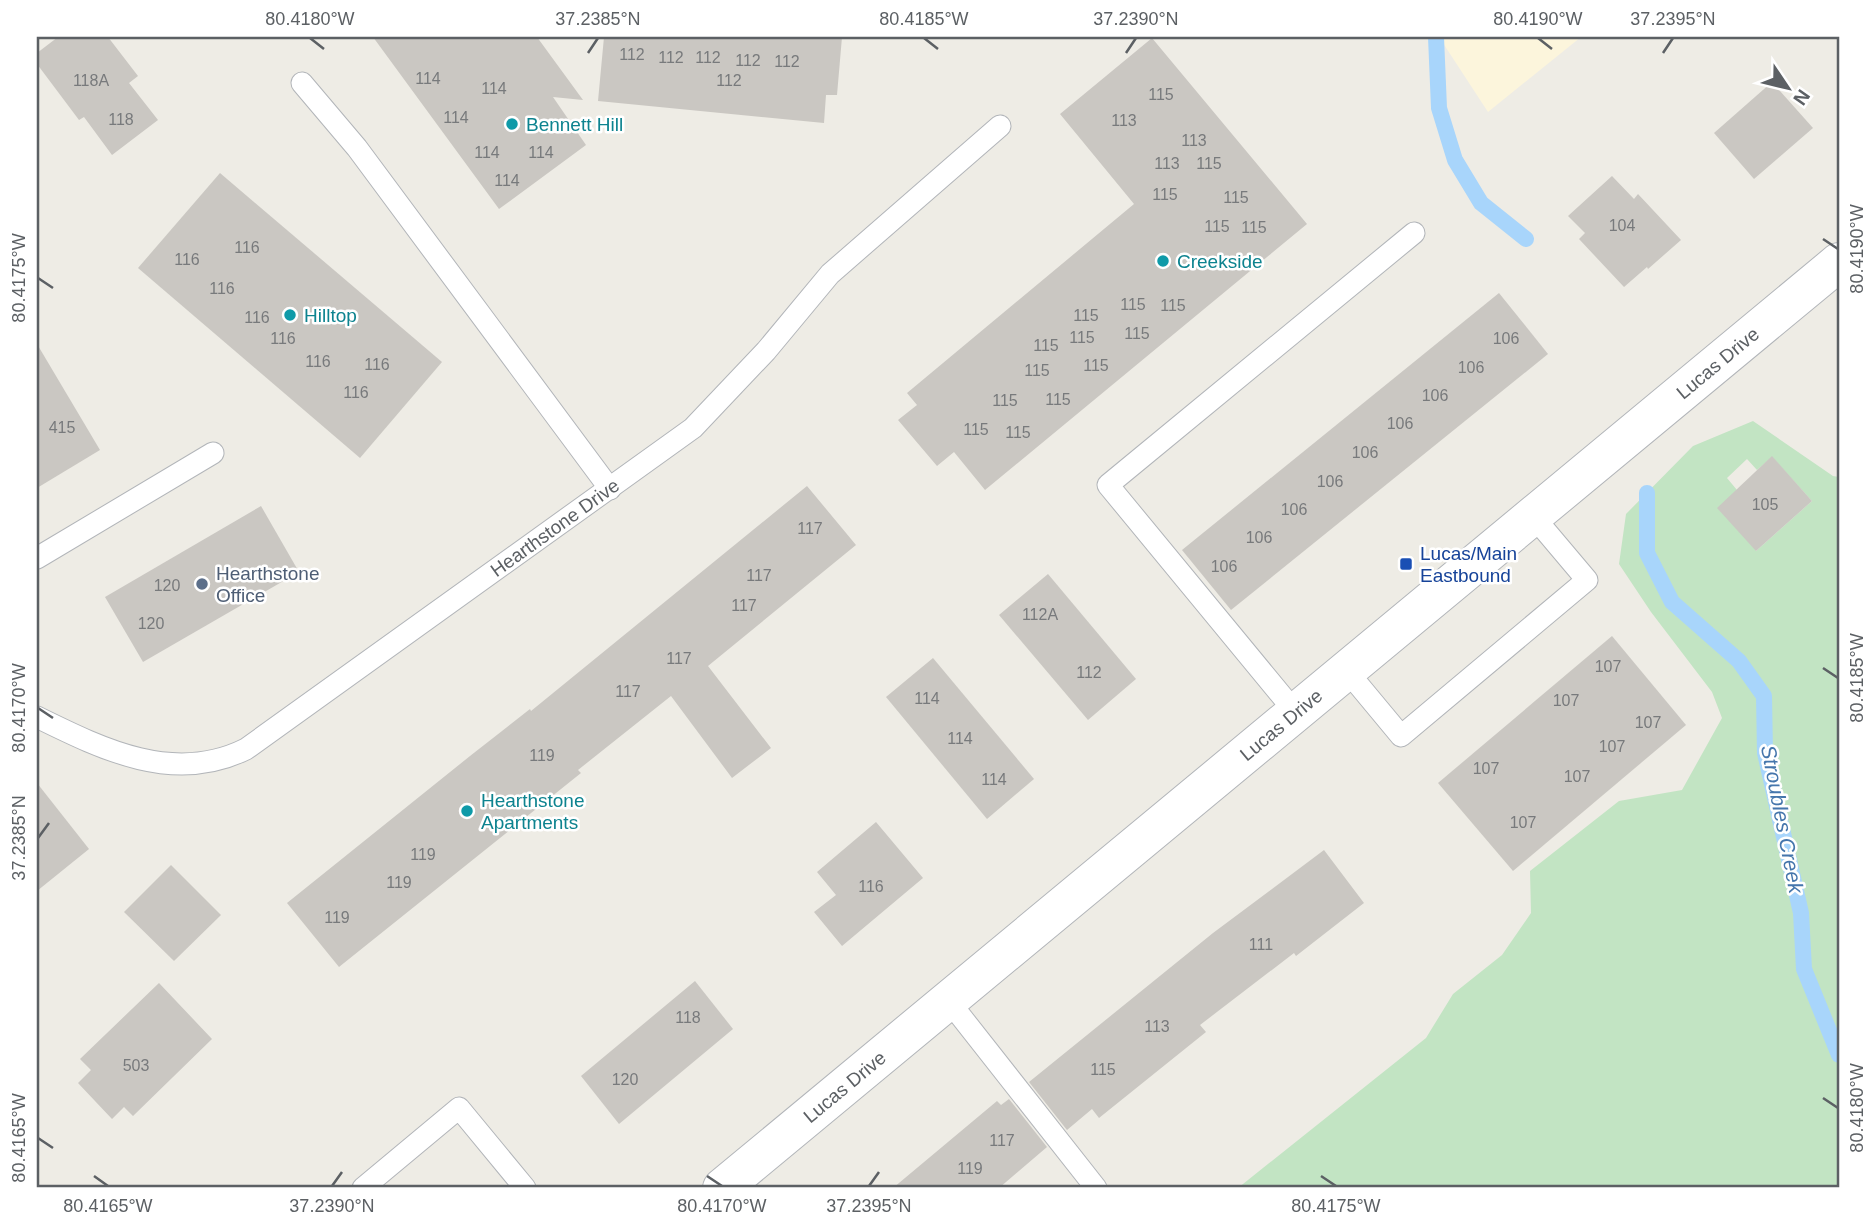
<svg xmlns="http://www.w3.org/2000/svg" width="1876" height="1225" font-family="Arial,sans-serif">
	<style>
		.commercial { fill: #fcf5dc }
		.green { fill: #c2e4c3; fill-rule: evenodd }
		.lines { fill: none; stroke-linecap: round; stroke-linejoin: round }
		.stream { stroke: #a8d5fb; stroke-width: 16 }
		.building { fill: #cac7c2 }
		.lane-casing { stroke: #b2b5b9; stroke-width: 23 }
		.street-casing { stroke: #b2b5b9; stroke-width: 40 }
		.lane { stroke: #fff; stroke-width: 21 }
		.street { stroke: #fff; stroke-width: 38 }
		.ticks { fill: none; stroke: #5c6064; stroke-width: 2.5 }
		.culture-dot { fill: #0f9aa8; stroke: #fff; stroke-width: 2.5 }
		.transit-dot { fill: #1a4fb4; stroke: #fff; stroke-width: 2.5 }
		.service-dot { fill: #5c6f8a; stroke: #fff; stroke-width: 2.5 }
		.labels { text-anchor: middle; stroke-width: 5; stroke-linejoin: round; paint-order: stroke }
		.number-label { font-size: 16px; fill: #787a7c }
		.culture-label { font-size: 19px; fill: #0d838f; stroke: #fff; text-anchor: start }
		.street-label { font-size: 19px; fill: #5c6064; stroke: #fff }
		.transit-label { font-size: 19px; fill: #164399; stroke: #fff; text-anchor: start }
		.service-label { font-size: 19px; fill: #4e5e75; stroke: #fff; text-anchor: start }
		.water-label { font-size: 21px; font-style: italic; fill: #4576ac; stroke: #fff }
		.neatline { fill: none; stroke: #5c6064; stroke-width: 2.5 }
		.ticks-label { font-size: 18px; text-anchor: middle; fill: #5c6064 }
	</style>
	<rect width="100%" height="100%" fill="#eeece5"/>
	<polygon class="commercial" points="1439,37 1581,37 1488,112"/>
	<path class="green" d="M 1753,421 L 1833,476 L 1839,477 L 1839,1188 L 1238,1188 L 1426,1038 L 1453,994 L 1502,955 L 1531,913 L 1530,871 L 1619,801 L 1682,790 L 1722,718 L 1712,692 L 1651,612 L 1619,564 L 1626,514 L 1693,446 ZM 1772,457 L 1812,501 L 1756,551 L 1737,490 L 1727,478 L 1747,459 L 1757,470 Z"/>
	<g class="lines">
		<g class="stream">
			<polyline points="1436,37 1439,108 1455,160 1481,203 1526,239"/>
			<polyline points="1647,493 1647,553 1672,602 1739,661 1764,696 1765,753 1801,913 1804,969 1839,1055"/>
		</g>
	</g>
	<g class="building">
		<polygon points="58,37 108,37 138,76 129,83 158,120 112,155 84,117 79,120 37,64 37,53"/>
		<polygon points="373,37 537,37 583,100 553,97 586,145 499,209"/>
		<polygon points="604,37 842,37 837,95 826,95 824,123 598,101"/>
		<polygon points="1152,38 1307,224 985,490 954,452 937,466 898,420 917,405 907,393 1134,204 1060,114"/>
		<polygon points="1772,82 1813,128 1754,179 1714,133"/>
		<polygon points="220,173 442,362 360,458 138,268"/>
		<polygon points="1612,176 1634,199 1638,194 1681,240 1648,269 1647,267 1624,287 1579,239 1585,233 1568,216"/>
		<polygon points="1499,293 1548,354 1231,610 1182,550"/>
		<polygon points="37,344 100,450 37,488"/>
		<polygon points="1772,456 1812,501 1756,551 1717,508"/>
		<polygon points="807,486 856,545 708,666 771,748 732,778 671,696 578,770 581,773 339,967 287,903 470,756 530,709 531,711"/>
		<polygon points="261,506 299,572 143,662 105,597"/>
		<polygon points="1048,574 1136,679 1088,720 999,615"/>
		<polygon points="1612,636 1686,725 1513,871 1438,783"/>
		<polygon points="933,658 1034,779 987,819 886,697"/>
		<polygon points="37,783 89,849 37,891"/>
		<polygon points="876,822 923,878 842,946 814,912 836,895 817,872"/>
		<polygon points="1324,850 1364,903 1296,956 1294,953 1200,1025 1206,1032 1099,1118 1092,1109 1067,1130 1029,1082 1213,933"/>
		<polygon points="171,865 221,915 174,961 124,912"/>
		<polygon points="695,981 733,1029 619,1124 581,1076"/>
		<polygon points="159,983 212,1039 133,1116 124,1107 112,1119 78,1083 91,1070 80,1059"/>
		<polygon points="1009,1099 1047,1147 999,1188 893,1188 997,1101 1001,1105"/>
	</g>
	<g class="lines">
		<g class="lane-casing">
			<g id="lane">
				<polyline points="302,83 357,148 610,489"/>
				<polyline points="37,558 213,453"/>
				<polyline points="1347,671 1401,736 1587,580 1533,516"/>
				<polyline points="1296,713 1108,485 1414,233"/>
				<path id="s1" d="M 37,717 C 102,749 174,785 246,749 L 693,428 L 766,351 L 830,274 L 1000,126"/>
				<polyline points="948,1000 1096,1188"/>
				<polyline points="363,1188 459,1108 525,1188"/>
			</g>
		</g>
		<g class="street-casing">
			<g id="street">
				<path id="s2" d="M 722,1188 L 1839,262"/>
			</g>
		</g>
		<use href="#lane" class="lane"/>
		<use href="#street" class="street"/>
	</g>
	<path class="ticks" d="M 310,38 L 324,49M 924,38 L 938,49M 1538,38 L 1552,49M 588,53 L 598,38M 1126,53 L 1136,38M 1663,53 L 1673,38M 1823,239 L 1838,249M 38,278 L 53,288M 1823,668 L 1838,678M 38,708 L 53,718M 38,838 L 49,823M 1823,1098 L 1838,1108M 38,1138 L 53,1148M 94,1176 L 108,1186M 707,1176 L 722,1186M 1321,1176 L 1336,1186M 332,1186 L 342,1172M 869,1186 L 879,1172"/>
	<g class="culture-dot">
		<circle cx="512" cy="124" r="7"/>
		<circle cx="1163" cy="261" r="7"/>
		<circle cx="290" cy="315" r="7"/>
		<circle cx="467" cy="811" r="7"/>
	</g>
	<rect class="transit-dot" x="1399" y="557" width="14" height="14" rx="3.5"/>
	<circle class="service-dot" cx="202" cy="584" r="7"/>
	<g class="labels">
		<g class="number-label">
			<text x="632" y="60">112</text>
			<text x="671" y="63">112</text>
			<text x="708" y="63">112</text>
			<text x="748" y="66">112</text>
			<text x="787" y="67">112</text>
			<text x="428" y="84">114</text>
			<text x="91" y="86">118A</text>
			<text x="729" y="86">112</text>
			<text x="494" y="94">114</text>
			<text x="1161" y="100">115</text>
			<text x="456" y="123">114</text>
			<text x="121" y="125">118</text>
			<text x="1124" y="126">113</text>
			<text x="1194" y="146">113</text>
			<text x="487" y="158">114</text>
			<text x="541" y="158">114</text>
			<text x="1167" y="169">113</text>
			<text x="1209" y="169">115</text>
			<text x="507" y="186">114</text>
			<text x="1165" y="200">115</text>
			<text x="1236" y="203">115</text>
			<text x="1622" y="231">104</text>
			<text x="1217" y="232">115</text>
			<text x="1254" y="233">115</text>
			<text x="247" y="253">116</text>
			<text x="187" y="265">116</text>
			<text x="222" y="294">116</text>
			<text x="1133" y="310">115</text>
			<text x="1173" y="311">115</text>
			<text x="1086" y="321">115</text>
			<text x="257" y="323">116</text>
			<text x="1137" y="339">115</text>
			<text x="1082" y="343">115</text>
			<text x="283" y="344">116</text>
			<text x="1506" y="344">106</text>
			<text x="1046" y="351">115</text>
			<text x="318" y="367">116</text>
			<text x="377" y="370">116</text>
			<text x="1096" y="371">115</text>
			<text x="1471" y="373">106</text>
			<text x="1037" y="376">115</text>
			<text x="356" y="398">116</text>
			<text x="1435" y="401">106</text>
			<text x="1058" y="405">115</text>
			<text x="1005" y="406">115</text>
			<text x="1400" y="429">106</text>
			<text x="62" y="433">415</text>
			<text x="976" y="435">115</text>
			<text x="1018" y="438">115</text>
			<text x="1365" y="458">106</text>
			<text x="1330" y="487">106</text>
			<text x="1765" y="510">105</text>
			<text x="1294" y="515">106</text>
			<text x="810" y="534">117</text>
			<text x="1259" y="543">106</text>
			<text x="1224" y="572">106</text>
			<text x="759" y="581">117</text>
			<text x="167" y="591">120</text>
			<text x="744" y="611">117</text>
			<text x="1040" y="620">112A</text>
			<text x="151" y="629">120</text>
			<text x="679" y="664">117</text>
			<text x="1608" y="672">107</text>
			<text x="1089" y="678">112</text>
			<text x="628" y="697">117</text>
			<text x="927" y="704">114</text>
			<text x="1566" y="706">107</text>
			<text x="1648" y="728">107</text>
			<text x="960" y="744">114</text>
			<text x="1612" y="752">107</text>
			<text x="542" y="761">119</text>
			<text x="1486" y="774">107</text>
			<text x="1577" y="782">107</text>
			<text x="994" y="785">114</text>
			<text x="1523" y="828">107</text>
			<text x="423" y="860">119</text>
			<text x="399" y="888">119</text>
			<text x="871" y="892">116</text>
			<text x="337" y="923">119</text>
			<text x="1261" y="950">111</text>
			<text x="688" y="1023">118</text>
			<text x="1157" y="1032">113</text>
			<text x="136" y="1071">503</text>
			<text x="1103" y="1075">115</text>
			<text x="625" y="1085">120</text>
			<text x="1002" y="1146">117</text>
			<text x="970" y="1174">119</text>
		</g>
		<g class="culture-label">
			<text x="526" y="131">Bennett Hill</text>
			<text x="1177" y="268">Creekside</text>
			<text x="304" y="322">Hilltop</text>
			<text x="481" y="807">Hearthstone<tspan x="481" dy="22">Apartments</tspan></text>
		</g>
		<g class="street-label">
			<text dy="7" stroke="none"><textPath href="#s2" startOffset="1293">Lucas Drive</textPath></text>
			<text dy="7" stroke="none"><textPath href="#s1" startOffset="600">Hearthstone Drive</textPath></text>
			<text dy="7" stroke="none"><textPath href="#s2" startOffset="726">Lucas Drive</textPath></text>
			<text dy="7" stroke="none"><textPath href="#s2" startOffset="159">Lucas Drive</textPath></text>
		</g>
		<g class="transit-label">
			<text x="1420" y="560">Lucas/Main<tspan x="1420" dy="22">Eastbound</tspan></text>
		</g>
		<g class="service-label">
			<text x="216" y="580">Hearthstone<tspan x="216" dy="22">Office</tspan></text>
		</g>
		<g class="water-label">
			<text transform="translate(1782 819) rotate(79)" y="7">Stroubles Creek</text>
		</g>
	</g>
	<rect width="1876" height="1225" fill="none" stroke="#ffffff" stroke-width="77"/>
	<g transform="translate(1788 88) rotate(125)" stroke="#ffffff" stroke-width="5" paint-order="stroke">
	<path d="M0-5L12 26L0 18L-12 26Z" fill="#5c6064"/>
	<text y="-10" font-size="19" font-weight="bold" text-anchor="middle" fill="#5c6064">N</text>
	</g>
	<rect x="38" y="38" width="1800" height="1148" class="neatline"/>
	<g class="ticks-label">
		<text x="310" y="25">80.4180°W</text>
		<text x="598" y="25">37.2385°N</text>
		<text x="924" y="25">80.4185°W</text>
		<text x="1136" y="25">37.2390°N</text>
		<text x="1538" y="25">80.4190°W</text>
		<text x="1673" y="25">37.2395°N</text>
		<text transform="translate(1857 249) rotate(-90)" y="6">80.4190°W</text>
		<text transform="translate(19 278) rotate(-90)" y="6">80.4175°W</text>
		<text transform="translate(1857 678) rotate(-90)" y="6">80.4185°W</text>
		<text transform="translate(19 708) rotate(-90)" y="6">80.4170°W</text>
		<text transform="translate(19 838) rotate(-90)" y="6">37.2385°N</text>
		<text transform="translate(1857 1108) rotate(-90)" y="6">80.4180°W</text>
		<text transform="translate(19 1138) rotate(-90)" y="6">80.4165°W</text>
		<text x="108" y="1212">80.4165°W</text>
		<text x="332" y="1212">37.2390°N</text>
		<text x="722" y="1212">80.4170°W</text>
		<text x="869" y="1212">37.2395°N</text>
		<text x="1336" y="1212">80.4175°W</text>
	</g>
</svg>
